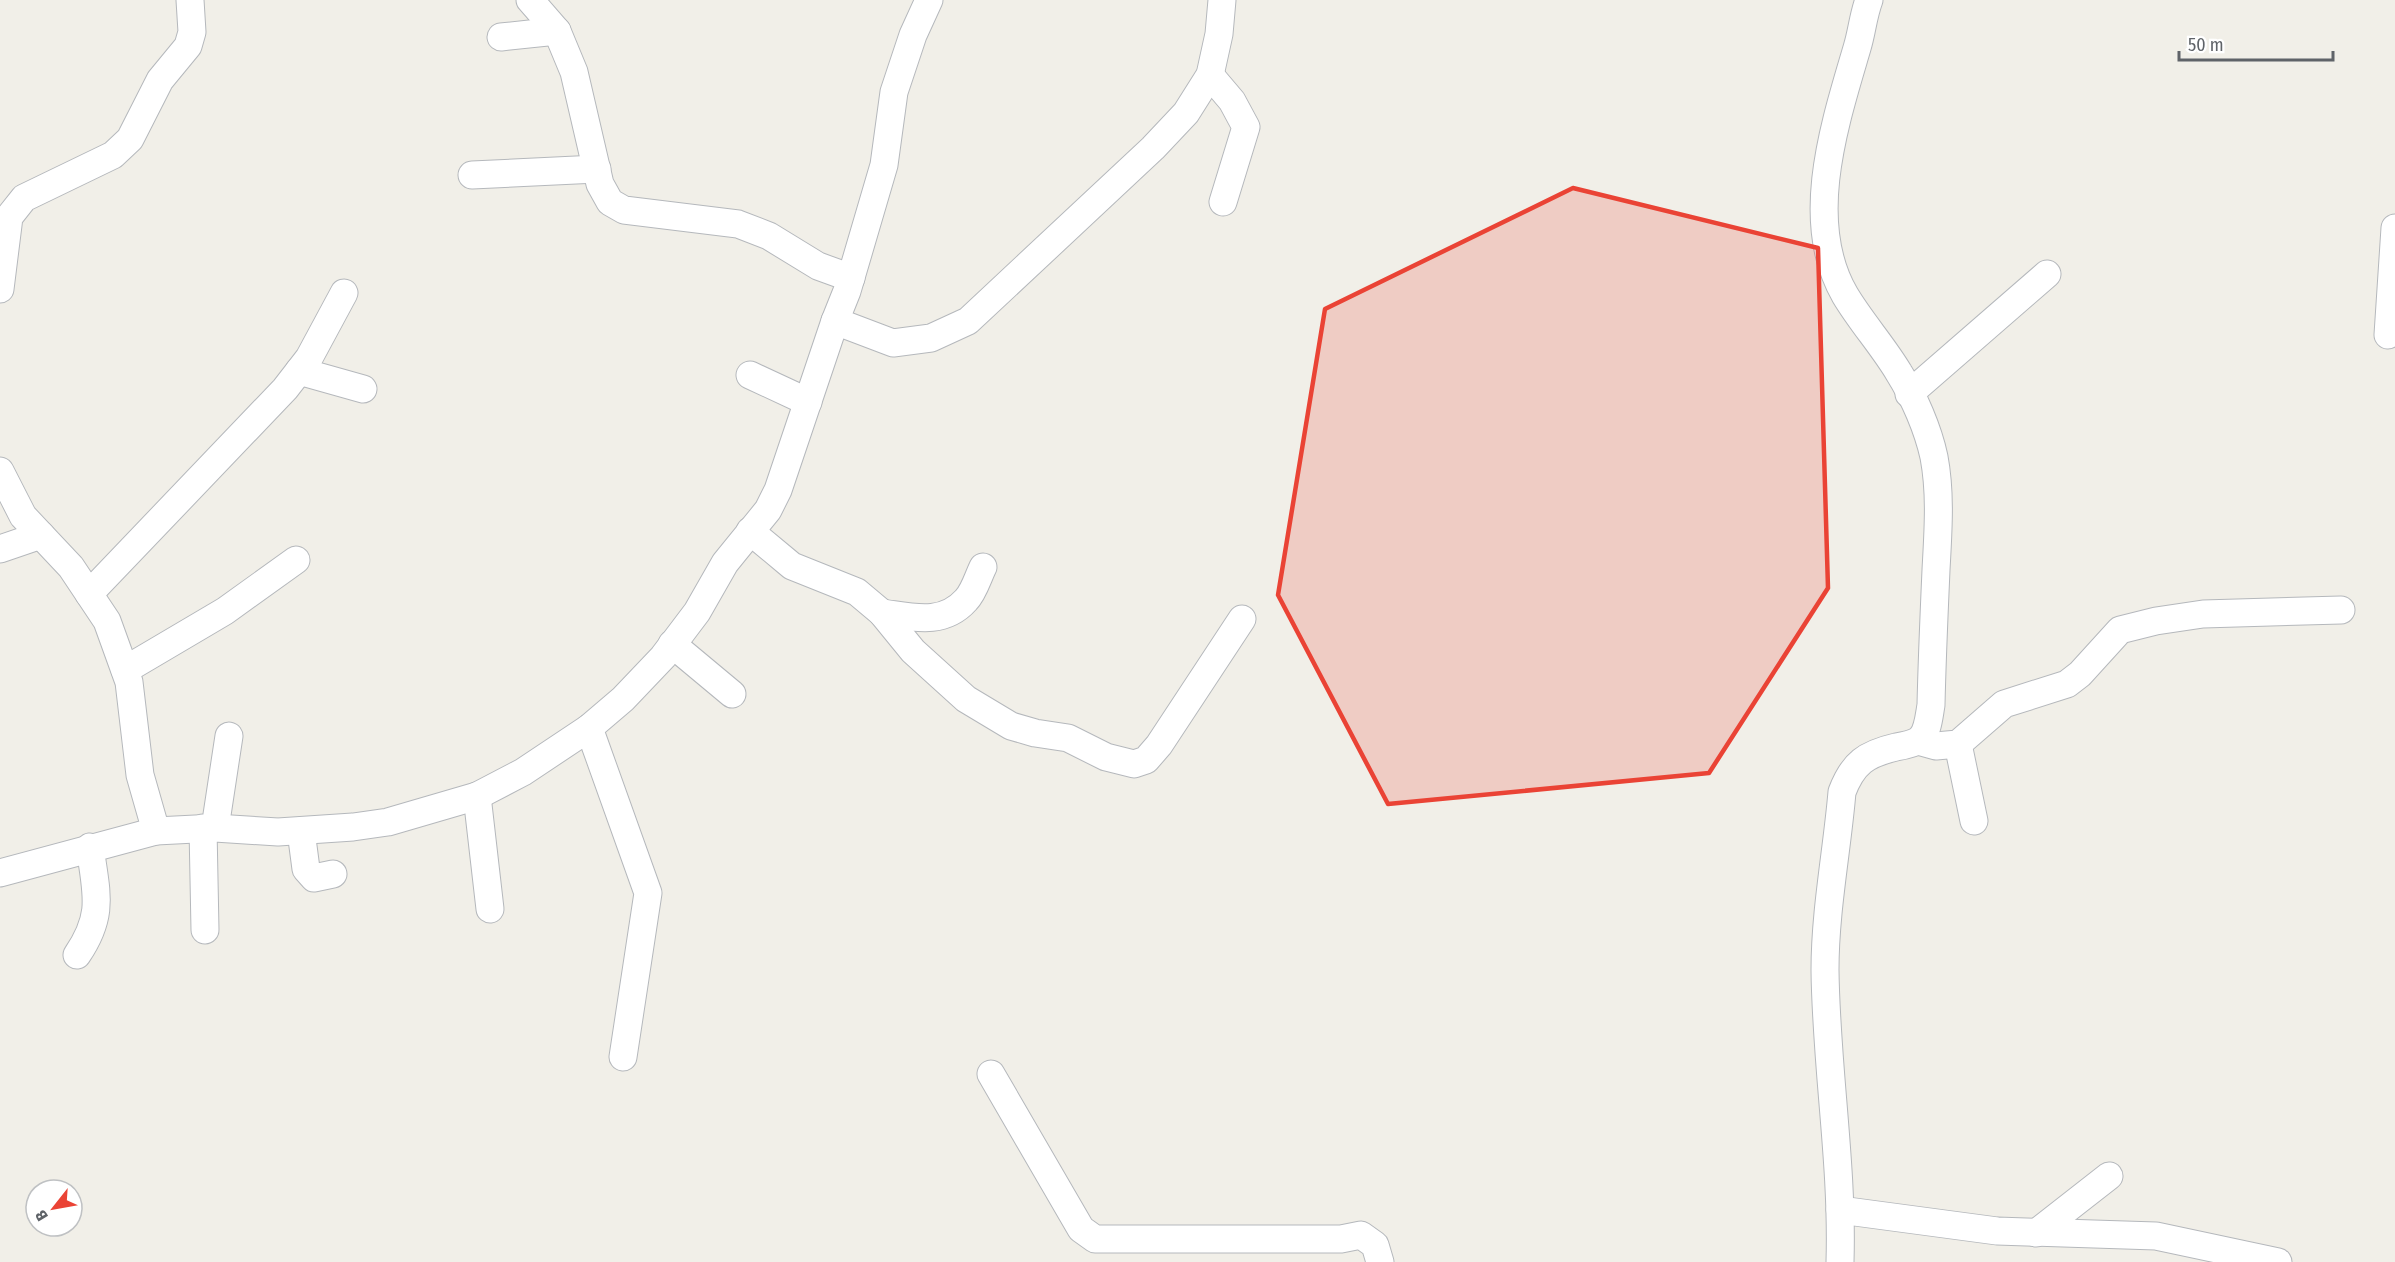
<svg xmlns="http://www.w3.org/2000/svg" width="2395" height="1262" font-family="'Fira Sans Condensed',sans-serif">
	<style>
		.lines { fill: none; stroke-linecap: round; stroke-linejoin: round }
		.minor-casing { stroke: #b5b8bc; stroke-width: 29 }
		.minor { stroke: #fff; stroke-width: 27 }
		.marked { fill: #ea4335; fill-opacity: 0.2; stroke: #ea4335; stroke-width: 4.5; stroke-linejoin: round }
	</style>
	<rect width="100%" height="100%" fill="#f1efe8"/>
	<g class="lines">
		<g class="minor-casing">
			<g id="minor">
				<polyline points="530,0 557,31 574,72 600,184 610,202 624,210 738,224 769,236 818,266 851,278"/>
				<polyline points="501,37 557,31"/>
				<polyline points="1210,75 1232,101 1246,127 1223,202"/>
				<polyline points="472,175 597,169"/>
				<polyline points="0,289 9,217 24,198 113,155 130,139 160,80 188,46 192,32 190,0"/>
				<polyline points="835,321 893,343 931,338 968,321 1153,148 1186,113 1210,75 1219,34 1222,0"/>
				<polyline points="2388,335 2395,228"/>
				<polyline points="299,371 363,389"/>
				<polyline points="750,375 808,402"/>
				<polyline points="1909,394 2047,274"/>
				<polyline points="0,471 23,516 71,567 107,621 129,682 140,775 156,831"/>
				<polyline points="750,531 792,566 857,592 882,613 913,651 966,699 1011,726 1035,733 1068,738 1106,757 1134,764 1146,760 1159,745 1242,619"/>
				<polyline points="0,549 41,535"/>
				<polyline points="89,594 285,389 309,358 344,293"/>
				<path d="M 882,613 C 912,617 943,626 966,600 C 974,592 978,577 983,567"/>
				<polyline points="672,644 732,694"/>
				<polyline points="125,670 225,611 296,560"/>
				<polyline points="589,728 648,893 623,1057"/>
				<polyline points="1918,741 1936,746 1958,744 2004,704 2067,684 2080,674 2120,630 2156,621 2203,614 2341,610"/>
				<polyline points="1958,744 1974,821"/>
				<polyline points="477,796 490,909"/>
				<polyline points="203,828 205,930"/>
				<polyline points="215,828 229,736"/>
				<polyline points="301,831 306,869 314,878 333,874"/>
				<polyline points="0,873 156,831 215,828 278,832 353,827 388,822 477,796 523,772 589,728 623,699 663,657 697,612 725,563 768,510 778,490 835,321 847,291 884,165 894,92 913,35 929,0"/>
				<path d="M 77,955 C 105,914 96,893 90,847"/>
				<polyline points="991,1074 1081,1229 1095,1239 1341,1239 1361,1235 1375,1245 1380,1262"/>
				<polyline points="1840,1210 1997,1231 2156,1236 2278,1262"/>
				<polyline points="2036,1233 2109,1176"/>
				<path d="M 1840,1262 C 1843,1164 1826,1067 1825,970 C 1825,910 1837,851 1842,792 C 1853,763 1866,754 1896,747 C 1902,746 1913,744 1919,740 C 1928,733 1929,716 1931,705 C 1932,660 1934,615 1936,570 C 1938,532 1941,494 1934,457 C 1928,429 1914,397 1899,373 C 1883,346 1861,322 1845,295 C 1802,221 1835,123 1857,48 C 1862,32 1863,16 1869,0"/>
			</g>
		</g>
		<use href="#minor" class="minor"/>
	</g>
	<path class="marked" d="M 1573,188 L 1818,248 L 1828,588 L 1709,773 L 1388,804 L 1278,595 L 1325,309 Z"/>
	<g transform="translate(54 1208) rotate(239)"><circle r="28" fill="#ffffff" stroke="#bfc1c3" stroke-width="1.5"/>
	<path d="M0-4.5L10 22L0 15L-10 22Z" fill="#ea4335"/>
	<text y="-9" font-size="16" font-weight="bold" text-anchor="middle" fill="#5f6368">B</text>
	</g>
	<path d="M2179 51v9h154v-9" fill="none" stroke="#5f6368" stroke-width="3"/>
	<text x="2188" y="51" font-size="18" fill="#5f6368" stroke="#ffffff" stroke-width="4.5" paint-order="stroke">50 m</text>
</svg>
